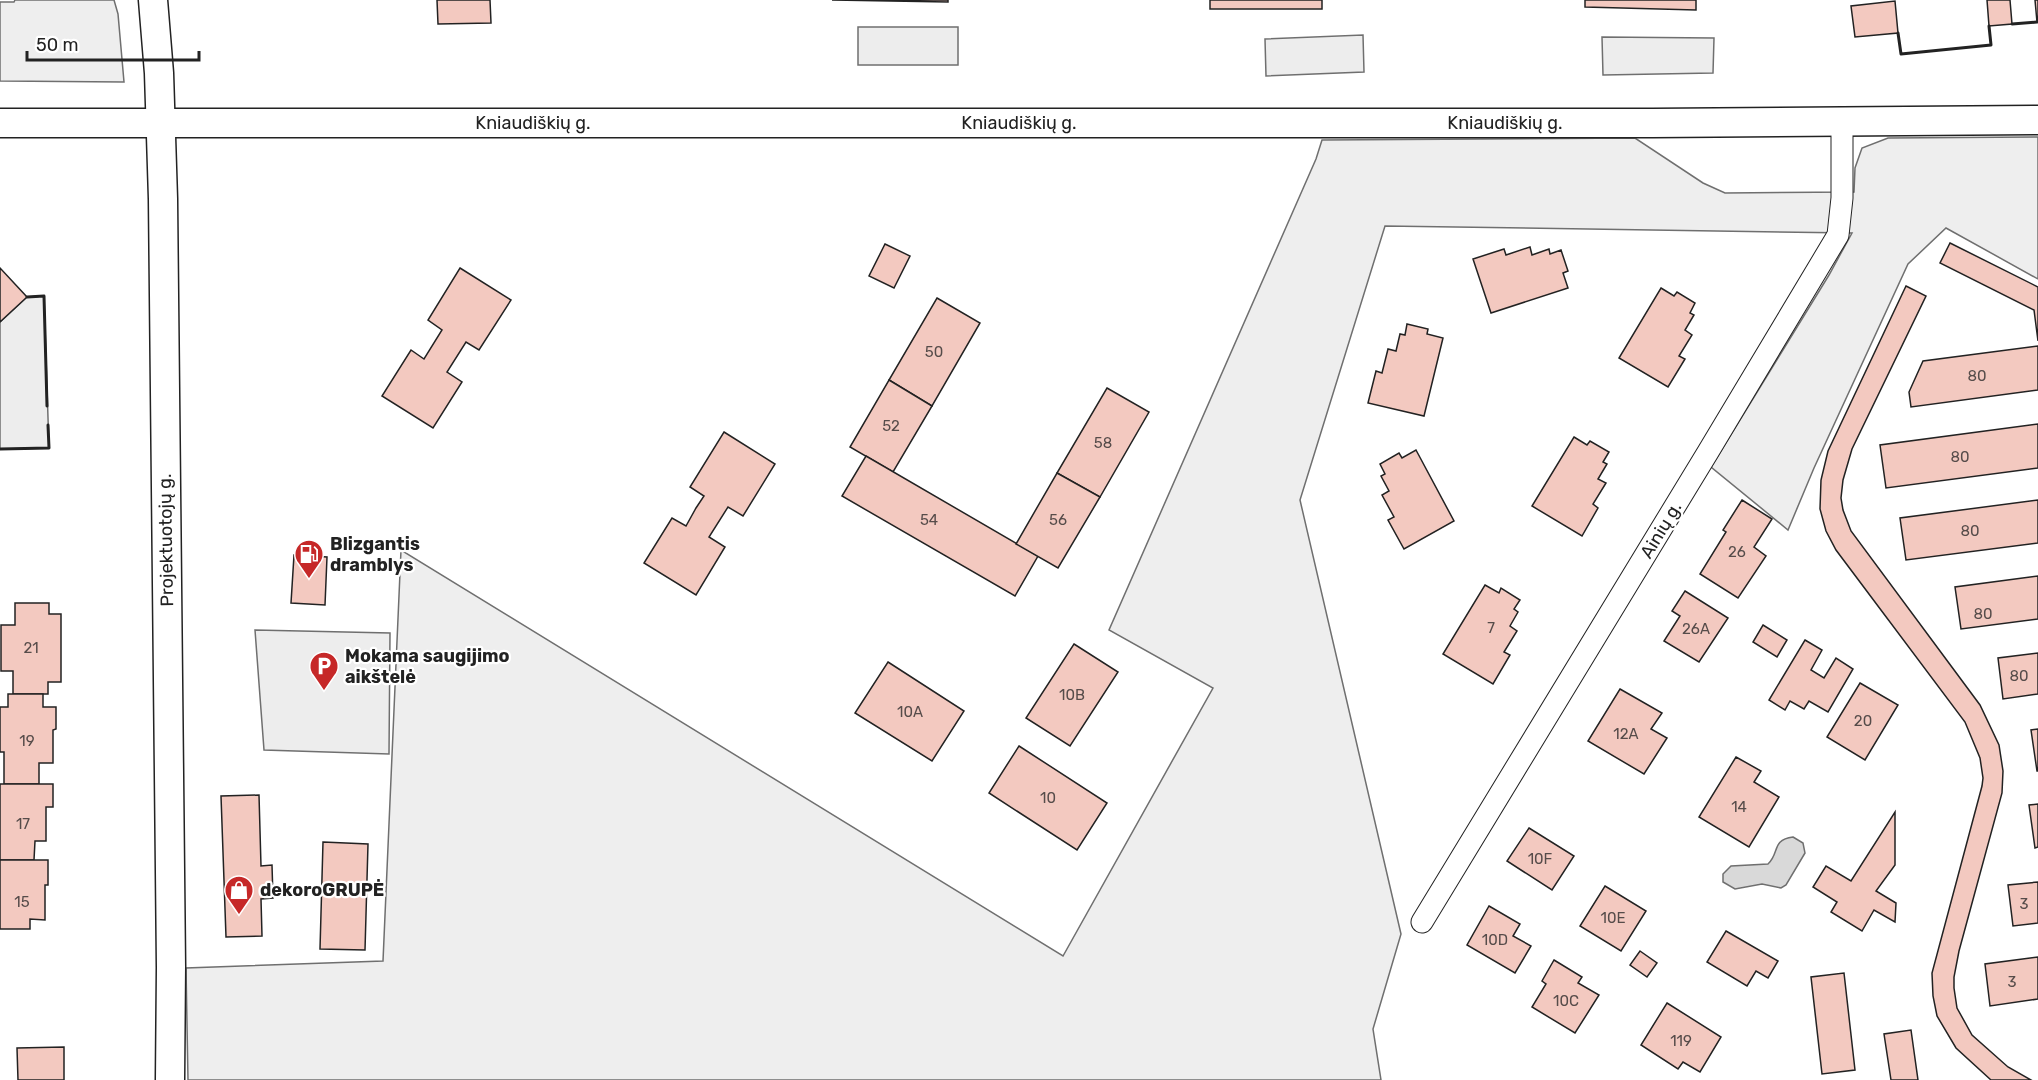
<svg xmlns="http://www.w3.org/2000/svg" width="2038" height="1080" font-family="Rubik,sans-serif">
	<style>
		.green { fill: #eee; stroke: #6f6f6f; stroke-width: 1.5 }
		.parking { fill: #ededed; stroke: #6f6f6f; stroke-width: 1.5 }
		.water { fill: #d9d9d9; stroke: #6f6f6f; stroke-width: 1.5 }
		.building { fill: #f3c9c0; stroke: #222; stroke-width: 1.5 }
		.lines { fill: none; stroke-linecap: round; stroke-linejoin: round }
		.street-casing { stroke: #222; stroke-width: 23 }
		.secondary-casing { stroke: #222; stroke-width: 31 }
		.street { stroke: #fff; stroke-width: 21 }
		.secondary { stroke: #fff; stroke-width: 28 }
		.wall { stroke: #222; stroke-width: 3 }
		.labels { text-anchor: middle; stroke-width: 4.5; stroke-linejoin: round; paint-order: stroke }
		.number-label { font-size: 15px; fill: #564c4a }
		.street-label { font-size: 18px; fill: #222; stroke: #fff }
		.poi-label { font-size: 18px; font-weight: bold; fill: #222; stroke: #fff; text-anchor: start }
	</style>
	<rect width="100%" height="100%" fill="#fff"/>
	<g class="green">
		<polygon points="15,0 114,0 118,14 124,82 0,81 0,2 14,2"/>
		<polygon points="2038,137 2038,279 1946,228 1908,264 1814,468 1788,530 1711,467 1829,275 1852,233 1385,226 1300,500 1401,934 1373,1029 1381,1080 188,1080 186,968 383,961 401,550 1063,956 1213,688 1109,630 1316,159 1322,140 1635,138 1703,183 1725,193 1854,192 1855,168 1862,148 1888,138"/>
	</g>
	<g class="parking">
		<rect x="858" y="27" width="100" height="38"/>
		<polygon points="1363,35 1364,72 1266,76 1265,39"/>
		<polygon points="1602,37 1714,38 1713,73 1603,75"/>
		<polygon points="44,296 49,448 0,449 0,322 27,297"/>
		<polygon points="255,630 390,633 389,754 264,750"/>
	</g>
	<path class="water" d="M 1793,837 L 1803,843 L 1805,853 L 1786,885 L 1781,888 L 1762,884 L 1735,889 L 1723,882 L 1723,874 L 1731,866 L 1768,864 C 1780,853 1771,840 1793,837 Z"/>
	<g class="building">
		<polygon points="437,0 490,0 491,23 438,24"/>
		<polygon points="832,0 948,0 948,2"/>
		<rect x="1210" y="0" width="112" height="9"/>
		<polygon points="1585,0 1696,0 1696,10 1585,7"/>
		<polygon points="1987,0 2010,0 2012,24 1989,26"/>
		<polygon points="2035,0 2038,0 2038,22 2037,22"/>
		<polygon points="1895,1 1898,33 1855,37 1851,6"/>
		<polygon points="1950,243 2038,287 2038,341 2034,310 1940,263"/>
		<polygon points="885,244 910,256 894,288 869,276"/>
		<polygon points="1530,247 1532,255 1549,249 1550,254 1561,250 1568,271 1563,273 1568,288 1491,313 1473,259 1504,249 1506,255"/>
		<polygon points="0,268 27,297 0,322"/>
		<polygon points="460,268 511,300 479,350 466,342 447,372 462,382 433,428 382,396 411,350 424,359 442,330 428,320"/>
		<polygon points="1906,286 1926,296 1852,449 1843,480 1841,498 1843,510 1851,531 1980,705 1999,745 2003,771 2002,793 1959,951 1954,977 1954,988 1957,1008 1972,1035 2008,1067 2031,1080 1991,1080 1956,1048 1937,1016 1933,996 1932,973 1982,786 1983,778 1980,758 1965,722 1836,550 1826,531 1820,509 1821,480 1828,451"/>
		<polygon points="1661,288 1674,296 1677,292 1695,303 1690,313 1694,315 1685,330 1692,335 1679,356 1685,359 1668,387 1619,358"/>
		<polygon points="937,298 980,323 932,406 889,380"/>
		<polygon points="1407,324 1428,329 1427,334 1443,338 1424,416 1368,403 1376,371 1382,373 1388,349 1396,351 1400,334 1405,335"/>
		<polygon points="2038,346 2038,390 1911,407 1909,392 1923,361"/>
		<polygon points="889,380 932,406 893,472 850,447"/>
		<polygon points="1107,388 1149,412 1100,497 1057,473"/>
		<polygon points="2038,424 2038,468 1886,488 1880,445"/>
		<polygon points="724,432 775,464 743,516 728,507 709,537 725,547 696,595 644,563 672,518 686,526 696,508 704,496 690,487"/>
		<polygon points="1574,437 1587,445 1590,441 1609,452 1603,462 1607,464 1598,479 1606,483 1593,504 1598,508 1582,536 1532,506"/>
		<polygon points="1416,450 1454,521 1404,549 1388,520 1394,517 1382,495 1389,491 1381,476 1385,474 1380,464 1399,453 1402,458"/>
		<polygon points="866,456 1038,556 1015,596 842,496"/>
		<polygon points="1057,473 1100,497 1058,568 1016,544"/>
		<polygon points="1742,500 1772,519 1754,547 1766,556 1738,598 1700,574 1726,532 1723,530"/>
		<polygon points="2038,500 2038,543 1906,560 1900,518"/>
		<polygon points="294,555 327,557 325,605 291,603"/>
		<polygon points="2038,576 2038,619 1961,629 1955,587"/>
		<polygon points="1485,585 1499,593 1501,588 1520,600 1514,609 1518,612 1510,626 1517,631 1504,652 1510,655 1493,684 1443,654"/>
		<polygon points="1685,591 1728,618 1699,662 1664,641 1680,616 1672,611"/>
		<polygon points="15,603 49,603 49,614 61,614 61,682 48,682 48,694 13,694 13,671 1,671 1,625 15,625"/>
		<polygon points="1763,625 1787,640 1777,657 1753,642"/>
		<polygon points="1805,640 1822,650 1811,670 1824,678 1836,658 1853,669 1828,712 1809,701 1804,709 1790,701 1785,710 1769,700"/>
		<polygon points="1074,644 1118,672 1070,746 1026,718"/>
		<polygon points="2038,653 2038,694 2003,699 1998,658"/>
		<polygon points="888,662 964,711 932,761 855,713"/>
		<polygon points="1860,683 1898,705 1865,760 1827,737"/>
		<polygon points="1620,689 1662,713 1651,729 1667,738 1644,774 1588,741"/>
		<polygon points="8,694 43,694 43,707 56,707 56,729 53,730 53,763 39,763 39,784 4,784 4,752 0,752 0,707 8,707"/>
		<polygon points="2038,729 2038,771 2037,771 2031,730"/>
		<polygon points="1019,746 1107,803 1077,850 989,793"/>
		<polygon points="1736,757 1761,771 1754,782 1779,797 1749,847 1699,817"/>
		<polygon points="0,784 53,784 53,807 46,807 46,841 35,841 34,860 0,860"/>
		<polygon points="259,795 261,866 272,865 273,898 261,899 262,936 226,937 221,796"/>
		<polygon points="2038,804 2038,847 2035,848 2029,805"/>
		<polygon points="1895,812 1895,865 1876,891 1896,903 1895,922 1874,910 1862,931 1831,912 1837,902 1813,887 1826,866 1851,881"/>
		<polygon points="1529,828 1574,856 1552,890 1507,861"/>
		<polygon points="323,842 368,844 365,950 320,949"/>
		<polygon points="0,860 48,860 48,885 45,885 45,920 30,919 30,929 0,929"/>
		<polygon points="2038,882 2038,923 2013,926 2008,885"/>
		<polygon points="1605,886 1646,911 1621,951 1580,926"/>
		<polygon points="1489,906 1520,924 1513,936 1531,946 1515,973 1467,945"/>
		<polygon points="1726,931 1778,961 1768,978 1756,971 1747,986 1707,962"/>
		<polygon points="1640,951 1657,963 1647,977 1630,965"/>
		<polygon points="2038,957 2038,999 1990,1006 1985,964"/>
		<polygon points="1554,960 1582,977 1578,983 1599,995 1575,1033 1532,1007 1546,984 1542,981"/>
		<polygon points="1844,973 1855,1070 1822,1074 1811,977"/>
		<polygon points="1667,1003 1721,1037 1700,1072 1683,1062 1678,1069 1641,1045"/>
		<polygon points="1911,1030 1918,1080 1891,1080 1884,1034"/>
		<polygon points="64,1047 64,1080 18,1080 17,1048"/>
	</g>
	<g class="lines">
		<g class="street-casing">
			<polyline id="street" points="1422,922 1708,452 1838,235 1842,198 1842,121"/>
		</g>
		<g class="secondary-casing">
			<g id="secondary">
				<polyline points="153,0 159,73 163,199 171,967 170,1080"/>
				<polyline points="0,123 1653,123 2038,120"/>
			</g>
		</g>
		<use href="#street" class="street"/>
		<use href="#secondary" class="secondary"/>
		<g class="wall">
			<polyline points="2012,24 2037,22"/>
			<polyline points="1898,33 1901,54 1991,45 1989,26"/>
			<polyline points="27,297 44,296 47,406"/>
			<polyline points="0,449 49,448 48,425"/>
		</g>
	</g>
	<defs>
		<g id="fuel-pin" transform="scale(1.5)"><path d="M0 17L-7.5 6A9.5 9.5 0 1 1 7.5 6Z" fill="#c62828" stroke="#fff"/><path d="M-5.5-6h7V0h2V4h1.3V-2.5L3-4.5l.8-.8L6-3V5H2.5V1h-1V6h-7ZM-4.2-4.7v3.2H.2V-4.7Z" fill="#fff"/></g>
		<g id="parking-pin" transform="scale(1.5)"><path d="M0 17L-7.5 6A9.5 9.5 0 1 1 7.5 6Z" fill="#c62828" stroke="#fff"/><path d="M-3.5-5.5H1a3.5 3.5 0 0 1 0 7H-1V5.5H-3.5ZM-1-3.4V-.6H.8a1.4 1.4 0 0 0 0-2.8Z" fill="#fff"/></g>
		<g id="shop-pin" transform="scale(1.5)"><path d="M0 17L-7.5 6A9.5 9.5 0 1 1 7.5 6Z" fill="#c62828" stroke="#fff"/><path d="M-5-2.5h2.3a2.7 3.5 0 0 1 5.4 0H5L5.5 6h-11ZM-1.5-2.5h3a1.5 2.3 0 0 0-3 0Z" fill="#fff"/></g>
	</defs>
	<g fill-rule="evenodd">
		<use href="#fuel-pin" x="309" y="554"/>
		<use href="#parking-pin" x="324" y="666"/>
		<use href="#shop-pin" x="239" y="890"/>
	</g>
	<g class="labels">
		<g class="number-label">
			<text x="934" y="357">50</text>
			<text x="1977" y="381">80</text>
			<text x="891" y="431">52</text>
			<text x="1103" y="448">58</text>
			<text x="1960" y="462">80</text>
			<text x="929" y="525">54</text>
			<text x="1058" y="525">56</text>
			<text x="1970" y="536">80</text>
			<text x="1737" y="557">26</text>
			<text x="1983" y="619">80</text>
			<text x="1491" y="633">7</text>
			<text x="1696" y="634">26A</text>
			<text x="31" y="653">21</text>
			<text x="2019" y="681">80</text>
			<text x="1072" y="700">10B</text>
			<text x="910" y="717">10A</text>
			<text x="1863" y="726">20</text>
			<text x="1626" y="739">12A</text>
			<text x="27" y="746">19</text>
			<text x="1048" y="803">10</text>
			<text x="1739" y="812">14</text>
			<text x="23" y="829">17</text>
			<text x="1540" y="864">10F</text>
			<text x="22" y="907">15</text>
			<text x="2024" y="909">3</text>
			<text x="1613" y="923">10E</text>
			<text x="1495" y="945">10D</text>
			<text x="2012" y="987">3</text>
			<text x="1566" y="1006">10C</text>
			<text x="1681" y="1046">119</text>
		</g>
		<g class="street-label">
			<text x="533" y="129">Kniaudiškių g.</text>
			<text x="1019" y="129">Kniaudiškių g.</text>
			<text x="1505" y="129">Kniaudiškių g.</text>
			<text transform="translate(1661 530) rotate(-59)" y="6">Ainių g.</text>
			<text transform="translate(166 540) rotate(-91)" y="6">Projektuotojų g.</text>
		</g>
		<g class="poi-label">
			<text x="330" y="550">Blizgantis<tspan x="330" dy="21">dramblys</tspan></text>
			<text x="345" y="662">Mokama saugijimo<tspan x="345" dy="21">aikštelė</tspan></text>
			<text x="260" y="896">dekoroGRUPĖ</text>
		</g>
	</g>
	<path d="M27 51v9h172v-9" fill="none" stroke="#222222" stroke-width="3"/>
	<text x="36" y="51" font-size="18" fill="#222222" stroke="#ffffff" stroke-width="4.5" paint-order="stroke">50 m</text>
</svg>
